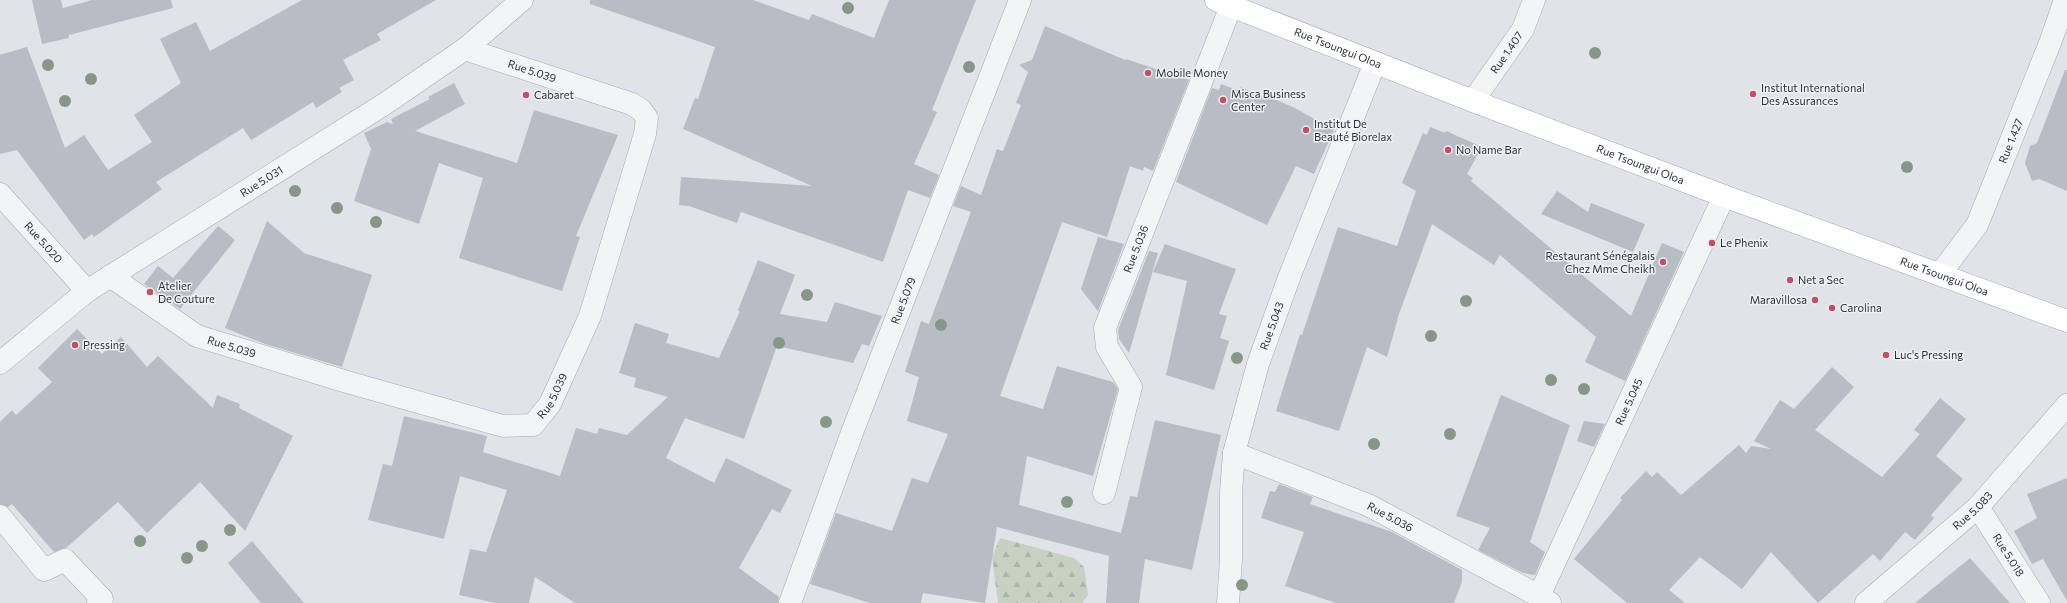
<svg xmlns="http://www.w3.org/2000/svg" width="2067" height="603" font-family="Commissioner,sans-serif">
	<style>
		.forest { fill: url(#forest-firs) }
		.building { fill: #b8bcc4 }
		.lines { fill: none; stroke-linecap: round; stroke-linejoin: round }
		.street-casing { stroke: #a6aab1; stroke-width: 23 }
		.primary-casing { stroke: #a0a8b2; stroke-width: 23 }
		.street { stroke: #f2f4f6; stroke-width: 22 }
		.primary { stroke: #fff; stroke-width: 22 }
		.tree { fill: #879787 }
		.poi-dot { fill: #c15064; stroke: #eff2f5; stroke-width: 1.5 }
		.labels { text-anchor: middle; stroke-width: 3; stroke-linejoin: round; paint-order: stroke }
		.street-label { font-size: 11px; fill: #2a313d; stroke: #eff2f5 }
		.poi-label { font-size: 11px; fill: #2a313d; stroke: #eff2f5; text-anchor: start }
	</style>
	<defs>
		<pattern id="forest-firs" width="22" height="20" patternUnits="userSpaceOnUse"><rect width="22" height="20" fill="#c6d1c2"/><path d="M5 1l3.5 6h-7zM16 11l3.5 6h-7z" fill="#aab4a8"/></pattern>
	</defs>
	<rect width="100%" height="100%" fill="#e0e3e7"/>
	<polygon class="forest" points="1000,538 1074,558 1084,567 1088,595 1082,603 998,603 992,557"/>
	<g class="building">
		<polygon points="32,0 61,0 63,8 92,0 171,0 173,8 69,35 69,38 42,44"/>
		<polygon points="302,0 436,0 377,34 381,40 343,60 354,80 339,88 342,92 316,108 313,102 251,140 243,128 156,182 162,189 94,237 92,234 84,240 17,150 0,154 0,55 27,47 65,148 84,135 108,170 152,142 134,115 181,83 160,39 196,22 210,51"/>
		<polygon points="590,0 753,0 809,20 812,14 874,38 889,0 976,0 932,110 937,112 914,164 939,175 930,198 908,190 883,262 741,212 737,223 689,206 679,205 681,177 812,186 683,129 695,98 698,99 715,47 590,4"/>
		<polygon points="1045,26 1125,60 1126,59 1189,80 1153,171 1144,167 1143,171 1130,166 1107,237 1062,222 1000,396 1043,409 1057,366 1113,382 1118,389 1093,476 1027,456 1019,505 1121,533 1130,496 1137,497 1155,420 1221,435 1192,570 1145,559 1139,603 1106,603 1109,556 997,527 985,603 923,593 921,603 870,603 810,584 836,513 892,531 912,478 928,483 948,434 907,421 919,377 905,372 921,321 929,324 971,212 953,206 961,186 981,195 997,149 1003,151 1021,105 1016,103 1028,72 1019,65 1032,60"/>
		<polygon points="2065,70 2067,70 2067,191 2039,179 2032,181 2025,163 2030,146 2037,143"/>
		<polygon points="454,83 465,104 415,131 517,163 534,110 618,135 576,236 580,237 562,291 459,258 483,178 439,163 419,224 354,201 371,149 364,133 387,122 393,124 391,119 430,99 428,97"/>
		<polygon points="1221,84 1240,91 1241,87 1265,98 1267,96 1295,108 1334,130 1314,174 1296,166 1267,225 1176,182 1212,88 1219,90"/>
		<polygon points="1430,127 1445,133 1446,131 1482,147 1467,174 1473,178 1471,181 1631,316 1662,243 1684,252 1625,381 1585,362 1596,337 1500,255 1494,265 1432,224 1399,314 1387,357 1367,347 1339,431 1276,411 1300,334 1302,335 1338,227 1397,246 1416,191 1402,183 1423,133 1427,135"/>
		<polygon points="1557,191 1588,212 1591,203 1645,224 1633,252 1541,214"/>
		<polygon points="267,221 304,253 372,275 342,367 265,344 225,328"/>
		<polygon points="218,226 235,240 180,309 144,284 158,266 173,278"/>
		<polygon points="1098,237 1124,244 1098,311 1081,289"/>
		<polygon points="1165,244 1236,269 1219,314 1227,316 1220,338 1229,341 1214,390 1166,375 1187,281 1153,272"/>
		<polygon points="1149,251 1158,253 1129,353 1119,339 1118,330"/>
		<polygon points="758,260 795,275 780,314 827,322 835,302 882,316 869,346 862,344 853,363 777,346 744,439 685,418 666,458 714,483 726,458 792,490 780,513 772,509 739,568 779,597 778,603 575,603 535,577 529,603 496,603 459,595 470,549 486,552 507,490 460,476 444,539 368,520 383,464 392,466 404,416 487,436 483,452 560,476 576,428 597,434 599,428 627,435 668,397 634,387 636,378 619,373 635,323 669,334 666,343 719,358 740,311 738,310"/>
		<polygon points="77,329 102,354 121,337 147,367 158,356 213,408 217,395 240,404 239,408 293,436 245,531 200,482 147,533 118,502 66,548 54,552 12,504 8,507 0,504 0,422 12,410 16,415 52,382 38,368"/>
		<polygon points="1832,367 1854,387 1815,430 1882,477 1920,434 1914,430 1940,398 1966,419 1936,456 1963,479 1931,515 1934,518 1915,540 1905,532 1880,561 1873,554 1818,603 1771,552 1742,589 1700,557 1669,590 1685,603 1627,603 1574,559 1622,500 1620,498 1646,471 1652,477 1657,472 1681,495 1739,445 1746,453 1751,446 1771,449 1754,441 1780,400 1794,409"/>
		<polygon points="1501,395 1570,425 1530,542 1545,552 1535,575 1523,573 1478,550 1490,528 1456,516"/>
		<polygon points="1584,421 1605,424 1594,447 1577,441"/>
		<polygon points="2067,478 2067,601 2043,559 2032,564 2014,531 2037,518 2027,494"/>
		<polygon points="1279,484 1313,497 1310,504 1392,532 1462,570 1462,582 1454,603 1336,603 1285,586 1304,532 1261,518 1270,491 1275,492"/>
		<polygon points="252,541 304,603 261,603 228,563"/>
		<polygon points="1970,558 2010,603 1915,603"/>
	</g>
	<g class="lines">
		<g class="street-casing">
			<g id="street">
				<path id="s1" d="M 1473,101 L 1523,29 L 1534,0"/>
				<path id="s2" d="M 0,194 L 87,291"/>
				<path id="s3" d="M 1940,274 L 1977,225 L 2050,43 L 2065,0"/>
				<path id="s4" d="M 110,276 L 197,336 L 347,382 L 503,426 L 533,425 L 550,404 L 590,316 L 645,134 L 647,118 L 641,110 L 632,104 L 465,49"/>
				<path id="s5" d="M 0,363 L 87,291 L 383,105 L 465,49 L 522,0"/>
				<path id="s6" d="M 1234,453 L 1368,505 L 1539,596"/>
				<path id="s7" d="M 1104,493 L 1131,387 L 1107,347 L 1105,328 L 1231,6"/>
				<path id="s8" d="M 1978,507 L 2039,603"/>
				<polyline points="0,516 44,570 65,560 102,599 98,603"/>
				<path id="s9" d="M 790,603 L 853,430 L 1020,0"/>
				<path id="s10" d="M 1228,603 L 1231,559 L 1231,492 L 1234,453 L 1258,364 L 1290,275 L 1375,63"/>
				<path id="s11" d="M 1550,603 L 1539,596 L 1724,196"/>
				<path id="s12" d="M 1866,603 L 1978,507 L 2067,405"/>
			</g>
		</g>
		<g class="primary-casing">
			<g id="primary">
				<path id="s13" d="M 1216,0 L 1473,101 L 1724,196 L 2067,321"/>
			</g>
		</g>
		<use href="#street" class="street"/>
		<use href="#primary" class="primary"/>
	</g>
	<g class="tree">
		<circle cx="848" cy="8" r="6"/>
		<circle cx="1595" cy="53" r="6"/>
		<circle cx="48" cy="65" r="6"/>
		<circle cx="969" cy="67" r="6"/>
		<circle cx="91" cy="79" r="6"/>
		<circle cx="65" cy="101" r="6"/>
		<circle cx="1907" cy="167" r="6"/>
		<circle cx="295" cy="191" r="6"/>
		<circle cx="337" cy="208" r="6"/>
		<circle cx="376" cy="222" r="6"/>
		<circle cx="807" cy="295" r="6"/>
		<circle cx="1466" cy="301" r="6"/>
		<circle cx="941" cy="325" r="6"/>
		<circle cx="1431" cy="336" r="6"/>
		<circle cx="779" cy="343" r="6"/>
		<circle cx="1237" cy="358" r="6"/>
		<circle cx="1551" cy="380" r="6"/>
		<circle cx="1584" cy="389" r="6"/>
		<circle cx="826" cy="422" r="6"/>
		<circle cx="1450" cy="434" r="6"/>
		<circle cx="1374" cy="444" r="6"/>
		<circle cx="1067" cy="502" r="6"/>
		<circle cx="230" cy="530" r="6"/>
		<circle cx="140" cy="541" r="6"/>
		<circle cx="202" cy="546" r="6"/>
		<circle cx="187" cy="558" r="6"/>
		<circle cx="1242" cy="585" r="6"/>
	</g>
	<g class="poi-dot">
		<circle cx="1148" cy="73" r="4"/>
		<circle cx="1753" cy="94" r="4"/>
		<circle cx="526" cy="95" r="4"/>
		<circle cx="1223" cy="100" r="4"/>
		<circle cx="1306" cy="130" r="4"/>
		<circle cx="1448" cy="150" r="4"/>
		<circle cx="1712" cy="243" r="4"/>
		<circle cx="1663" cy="262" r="4"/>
		<circle cx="1790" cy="280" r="4"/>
		<circle cx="150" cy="292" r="4"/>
		<circle cx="1815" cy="300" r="4"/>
		<circle cx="1832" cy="308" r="4"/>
		<circle cx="75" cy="345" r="4"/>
		<circle cx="1886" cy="355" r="4"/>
	</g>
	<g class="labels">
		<g class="street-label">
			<text dy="4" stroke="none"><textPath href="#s13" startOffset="131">Rue Tsoungui Oloa</textPath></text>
			<text dy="4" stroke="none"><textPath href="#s1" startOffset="59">Rue 1.407</textPath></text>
			<text transform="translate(532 71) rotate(18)" y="4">Rue 5.039</text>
			<text dy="4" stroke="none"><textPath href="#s3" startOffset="152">Rue 1.427</textPath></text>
			<text dy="4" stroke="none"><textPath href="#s13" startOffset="455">Rue Tsoungui Oloa</textPath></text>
			<text dy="4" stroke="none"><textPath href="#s5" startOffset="319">Rue 5.031</textPath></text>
			<text dy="4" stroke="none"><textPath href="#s2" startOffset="65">Rue 5.020</textPath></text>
			<text dy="4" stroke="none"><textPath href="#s7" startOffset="260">Rue 5.036</textPath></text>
			<text dy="4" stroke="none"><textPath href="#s13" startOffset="779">Rue Tsoungui Oloa</textPath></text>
			<text dy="4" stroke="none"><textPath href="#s9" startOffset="323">Rue 5.079</textPath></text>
			<text dy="4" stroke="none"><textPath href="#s10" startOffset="283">Rue 5.043</textPath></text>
			<text dy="4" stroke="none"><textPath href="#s4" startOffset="142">Rue 5.039</textPath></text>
			<text dy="4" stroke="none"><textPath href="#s4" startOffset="490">Rue 5.039</textPath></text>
			<text dy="4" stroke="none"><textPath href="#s11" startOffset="227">Rue 5.045</textPath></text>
			<text dy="4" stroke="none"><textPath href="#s12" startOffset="141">Rue 5.083</textPath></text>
			<text dy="4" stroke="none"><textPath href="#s6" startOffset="169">Rue 5.036</textPath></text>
			<text dy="4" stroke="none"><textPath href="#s8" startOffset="57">Rue 5.018</textPath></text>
		</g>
		<g class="poi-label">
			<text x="1156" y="77">Mobile Money</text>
			<text x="1761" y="92">Institut International<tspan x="1761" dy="13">Des Assurances</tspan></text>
			<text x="1231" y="98">Misca Business<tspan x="1231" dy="13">Center</tspan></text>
			<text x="534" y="99">Cabaret</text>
			<text x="1314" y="128">Institut De<tspan x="1314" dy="13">Beauté Biorelax</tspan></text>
			<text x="1456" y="154">No Name Bar</text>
			<text x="1720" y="247">Le Phenix</text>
			<text x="1655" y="260" text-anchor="end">Restaurant Sénégalais<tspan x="1655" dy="13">Chez Mme Cheikh</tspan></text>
			<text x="1798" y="284">Net a Sec</text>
			<text x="158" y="290">Atelier<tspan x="158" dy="13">De Couture</tspan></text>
			<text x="1807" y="304" text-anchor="end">Maravillosa</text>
			<text x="1840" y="312">Carolina</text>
			<text x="83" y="349">Pressing</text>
			<text x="1894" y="359">Luc's Pressing</text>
		</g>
	</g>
</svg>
